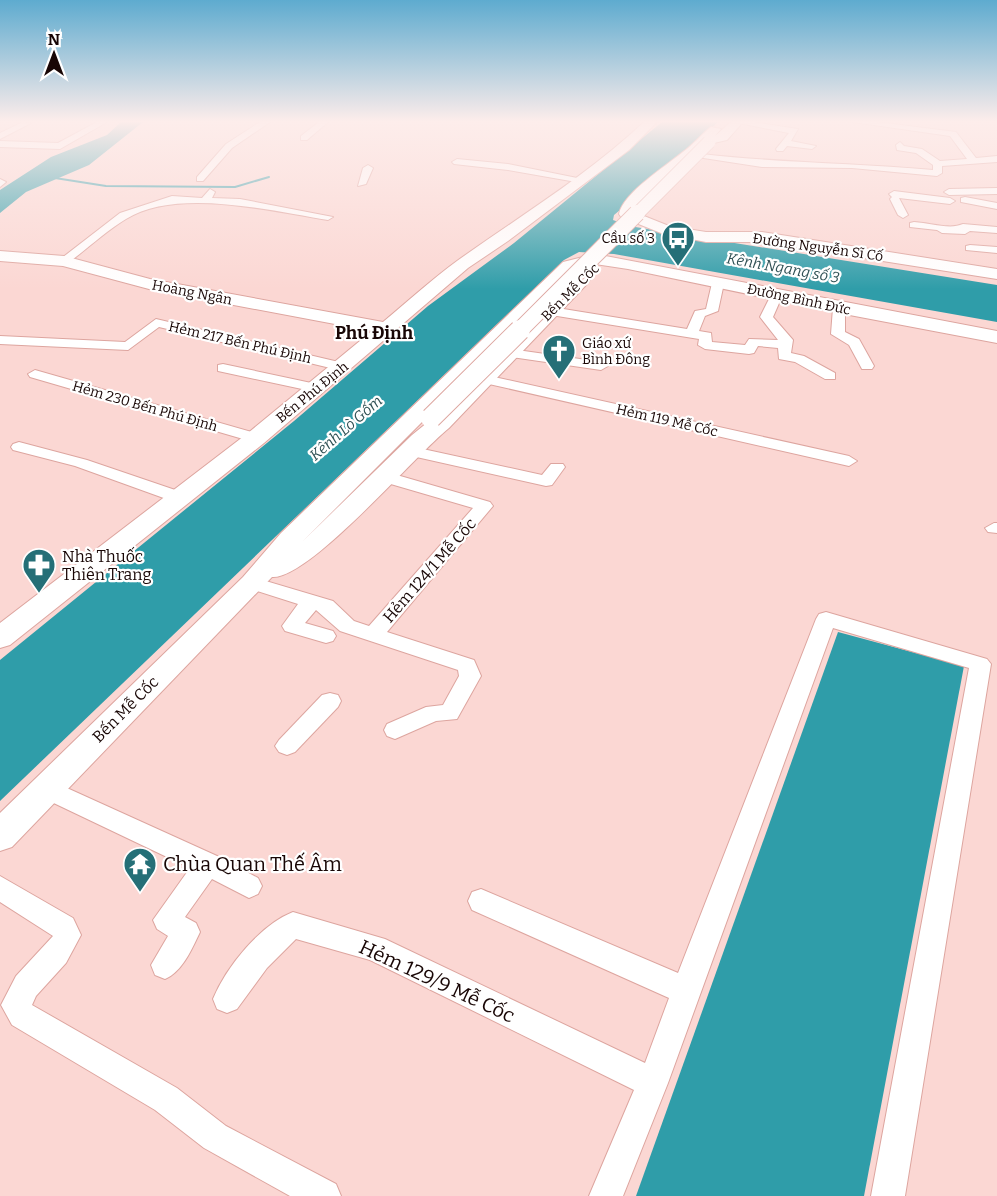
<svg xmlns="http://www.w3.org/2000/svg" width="997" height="1196" font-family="Bitter,serif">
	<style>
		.water { fill: #2f9da9 }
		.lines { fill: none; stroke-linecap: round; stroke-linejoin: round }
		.stream { stroke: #2f9da9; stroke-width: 2 }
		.street-casing { stroke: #dda59f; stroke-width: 2 }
		.secondary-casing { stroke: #dda59f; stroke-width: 2 }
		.street { fill: #fff; fill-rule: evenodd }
		.secondary { fill: #fff; fill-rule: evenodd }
		.secondary-bridge-far2-casing { stroke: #dda59f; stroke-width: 14; stroke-linecap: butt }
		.secondary-bridge-far1-casing { stroke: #dda59f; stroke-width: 18; stroke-linecap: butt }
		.secondary-bridge-casing { stroke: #dda59f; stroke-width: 22; stroke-linecap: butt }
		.secondary-bridge-far2 { stroke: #fff; stroke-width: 13 }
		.secondary-bridge-far1 { stroke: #fff; stroke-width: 16 }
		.secondary-bridge { stroke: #fff; stroke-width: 20 }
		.labels { text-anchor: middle; stroke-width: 4.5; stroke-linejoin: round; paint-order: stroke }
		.far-poi-label { font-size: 14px; fill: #180605; stroke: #fff; text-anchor: end }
		.far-street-label { font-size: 14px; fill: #180605; stroke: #fff }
		.far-water-label { font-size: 15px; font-style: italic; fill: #2f5054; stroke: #fff }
		.poi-label { font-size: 16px; fill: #180605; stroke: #fff; text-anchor: start }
		.street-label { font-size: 16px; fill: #180605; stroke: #fff }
		.far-district-label { font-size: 18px; font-weight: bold; fill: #180605; stroke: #fff }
		.near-poi-label { font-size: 20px; fill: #180605; stroke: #fff; text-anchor: start }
		.near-street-label { font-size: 20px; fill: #180605; stroke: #fff }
	</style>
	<rect width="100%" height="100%" fill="#fbd7d3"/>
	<g class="water">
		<polygon points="121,122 143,122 89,165 26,192 0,213 0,190 51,157 107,135"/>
		<polygon points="662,122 718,122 677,162 614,215 613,220 629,226 997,285 997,322 614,254 579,252 564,260 0,801 0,660 294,421 428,306 514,243"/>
		<polygon points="838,632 964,666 864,1196 636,1196"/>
	</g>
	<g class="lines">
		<polyline class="stream" points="55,178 106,186 235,187 269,177"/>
		<g class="street-casing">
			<g id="street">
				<polygon points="23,122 31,123 0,139 0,133"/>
				<polygon points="97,122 107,122 60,149 0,147 0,141 58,143"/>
				<polygon points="260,122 270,122 232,148 203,181 197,181 197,177 226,144"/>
				<polygon points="319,122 328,122 307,140 301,140 301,136"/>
				<polygon points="733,122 753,122 798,129 791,141 816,146 812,149 787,146 783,151 777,151 776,149 789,133"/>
				<path d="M 853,122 L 877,122 L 956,132 L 976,158 L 997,156 L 997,162 L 942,166 L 942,173 L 937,176 L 852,168 L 762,167 L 697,157 L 702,154 C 779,163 856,163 933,170 L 933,165 L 916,153 L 897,150 L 896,145 L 900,142 L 904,146 L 922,149 L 940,161 L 967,159 L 950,136 Z"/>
				<polygon points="457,159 508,164 587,180 582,183 508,170 454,164 452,162"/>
				<polygon points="368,165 373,168 366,184 358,186 363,168"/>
				<polygon points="0,179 6,182 0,187"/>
				<polygon points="997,188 997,194 949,195 944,192 949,189"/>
				<path d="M 210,189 L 215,192 L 212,198 L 240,199 L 333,217 L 328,220 C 272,211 176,187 126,219 C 106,231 87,249 68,263 L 58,261 L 120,213 L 172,196 L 202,198 Z"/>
				<polygon points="894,191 950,198 955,201 950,204 899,198 908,215 903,218 898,215 890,199 892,197 889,194"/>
				<polygon points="965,197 997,203 997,209 961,202 961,198"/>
				<path d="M 914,222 C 931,223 950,230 963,224 L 997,227 L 997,233 L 970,231 L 965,234 L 942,233 L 937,230 L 910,227 L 910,223 Z"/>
				<polygon points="970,245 997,247 997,253 966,250 966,246"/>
				<polygon points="718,279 724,283 718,311 705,316 699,331 711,333 712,342 745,345 749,339 778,340 760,317 773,291 781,291 783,294 773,317 793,340 791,353 804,356 835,373 835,379 825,379 795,362 779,359 778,348 758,346 754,353 749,354 705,349 698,345 699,339 551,315 545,311 551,307 687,329 695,311 706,309 712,283"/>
				<polygon points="839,304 845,308 845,332 859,339 874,366 872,369 862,369 849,345 831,334 833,308"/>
				<polygon points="156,319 343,363 350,367 343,371 159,327 128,350 0,344 0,336 125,342"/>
				<polygon points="510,349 601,362 608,366 601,370 505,356 505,350"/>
				<polygon points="223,364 316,384 323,388 316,392 218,371 218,365"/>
				<polygon points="35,370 262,435 264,438 256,443 250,441 30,377 28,374"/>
				<polygon points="485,375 849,456 857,461 849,466 480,382 478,379"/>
				<polygon points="19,442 87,460 184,493 187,497 178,502 172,501 75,466 13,450 11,447 13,444"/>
				<polygon points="409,446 542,475 551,464 563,464 565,467 552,485 546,486 403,454 401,451"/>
				<polygon points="383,471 490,502 493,506 387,632 474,660 481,676 457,719 436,721 395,739 387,736 384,730 387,724 426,707 443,705 459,676 458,670 340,631 316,610 305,623 333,631 336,636 333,641 326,643 285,631 282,626 298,604 245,587 242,583 245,579 252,577 333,601 354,621 369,626 473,508 377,480 375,476 377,472"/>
				<polygon points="994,523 997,523 997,533 988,532 985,528"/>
				<path d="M 826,612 L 987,659 L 991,664 L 905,1196 L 871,1196 L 969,668 L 833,628 L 668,1083 L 623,1196 L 589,1196 L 634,1090 L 370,960 L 296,939 L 267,968 L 237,1009 L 227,1013 L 217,1009 L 213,999 C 226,967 260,925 293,912 L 385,939 L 645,1063 L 669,998 L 472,910 L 468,901 L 472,892 L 481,889 L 678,973 L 816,619 L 819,614 Z"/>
				<polygon points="330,693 338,695 341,701 338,707 295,752 287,755 279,752 275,746 279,740 322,695"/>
				<path d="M 47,779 L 217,856 L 258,878 L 262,886 L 258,894 L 249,898 L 212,879 L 185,917 L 196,923 L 200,932 C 192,949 182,972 165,979 L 155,975 L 151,965 L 168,936 L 157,929 L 153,920 L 190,868 L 39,796 L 35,789 L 39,782 Z"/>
				<polygon points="0,876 73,918 81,935 66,963 36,996 32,1005 177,1088 226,1126 336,1184 341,1196 290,1196 204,1148 155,1110 12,1025 1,1005 16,976 53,936 0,902"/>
			</g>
		</g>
		<g class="secondary-casing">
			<g id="secondary">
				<path d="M 644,122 L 657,122 L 629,150 L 508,241 L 468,268 L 264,443 L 10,645 L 0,648 L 0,623 L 248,433 L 372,331 L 149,289 L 63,266 L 0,261 L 0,251 L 64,256 L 150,279 L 383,322 C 407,302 431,280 457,261 C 520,216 588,175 644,122 Z"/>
				<path d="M 731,122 L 743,122 L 727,140 L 705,145 L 666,177 L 634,212 L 669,226 L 706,232 L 762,232 L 997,269 L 997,279 L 762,242 L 706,242 L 661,233 L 621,217 L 619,214 C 623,193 666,166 683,152 C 693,145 701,135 711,127 L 721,129 L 715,136 Z"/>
				<path d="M 595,254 L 997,331 L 997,343 L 839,313 L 628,269 L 595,264 L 575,269 L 302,542 L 412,435 L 433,418 L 576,275 L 588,275 L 590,279 L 588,283 L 449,428 C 415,455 309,580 272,577 L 12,847 L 0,851 L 0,813 L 243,577 L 281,533 L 563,262 Z"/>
			</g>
		</g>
		<use href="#street" class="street"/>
		<use href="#secondary" class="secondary"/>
		<g class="secondary-bridge-far2-casing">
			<polyline id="secondary-bridge-far2" points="636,215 709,142"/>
		</g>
		<g class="secondary-bridge-far1-casing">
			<polyline id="secondary-bridge-far1" points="519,331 637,213"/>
		</g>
		<g class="secondary-bridge-casing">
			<polyline id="secondary-bridge" points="431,418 520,330"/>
		</g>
		<use href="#secondary-bridge-far2" class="secondary-bridge-far2"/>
		<use href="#secondary-bridge-far1" class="secondary-bridge-far1"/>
		<use href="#secondary-bridge" class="secondary-bridge"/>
	</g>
	<linearGradient id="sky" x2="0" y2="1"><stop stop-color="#5eabcf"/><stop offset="0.42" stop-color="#fdedeb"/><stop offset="1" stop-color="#fdedeb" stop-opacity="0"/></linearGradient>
	<rect width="997" height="289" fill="url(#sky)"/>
	<defs>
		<g id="bus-pin" transform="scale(1.725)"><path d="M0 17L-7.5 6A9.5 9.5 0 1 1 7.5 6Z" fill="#256f77" stroke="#fff"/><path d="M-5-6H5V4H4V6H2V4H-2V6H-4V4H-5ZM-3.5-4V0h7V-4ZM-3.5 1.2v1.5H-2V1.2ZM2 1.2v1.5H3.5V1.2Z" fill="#fff"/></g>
		<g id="church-pin" transform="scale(1.725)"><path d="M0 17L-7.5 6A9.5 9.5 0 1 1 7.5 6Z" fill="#256f77" stroke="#fff"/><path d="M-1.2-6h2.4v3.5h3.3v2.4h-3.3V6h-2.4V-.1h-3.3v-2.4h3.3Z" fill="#fff"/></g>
		<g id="pharmacy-pin" transform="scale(1.725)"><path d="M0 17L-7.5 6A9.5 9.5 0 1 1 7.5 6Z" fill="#256f77" stroke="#fff"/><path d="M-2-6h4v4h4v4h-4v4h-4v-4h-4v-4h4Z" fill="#fff"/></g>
		<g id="temple-pin" transform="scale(1.725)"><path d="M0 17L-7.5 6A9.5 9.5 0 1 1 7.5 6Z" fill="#256f77" stroke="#fff"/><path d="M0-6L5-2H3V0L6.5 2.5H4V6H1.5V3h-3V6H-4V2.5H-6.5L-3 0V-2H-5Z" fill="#fff"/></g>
	</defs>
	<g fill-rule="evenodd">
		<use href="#bus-pin" x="678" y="238"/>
		<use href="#church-pin" x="559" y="351"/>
		<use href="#pharmacy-pin" x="39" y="565"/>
		<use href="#temple-pin" x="140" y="864"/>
	</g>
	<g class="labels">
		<g class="far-poi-label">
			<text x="655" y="243">Cầu số 3</text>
			<text x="582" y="348" text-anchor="start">Giáo xứ<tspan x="582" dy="16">Bình Đông</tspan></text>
		</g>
		<g class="far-street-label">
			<text transform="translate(818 247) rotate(8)" y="5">Đường Nguyễn Sĩ Cố</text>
			<text transform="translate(192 292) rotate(11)" y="5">Hoàng Ngân</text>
			<text transform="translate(570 292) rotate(-45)" y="5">Bến Mễ Cốc</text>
			<text transform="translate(799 299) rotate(12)" y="5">Đường Bình Đức</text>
			<text transform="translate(240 342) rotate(13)" y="5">Hẻm 217 Bến Phú Định</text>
			<text transform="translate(312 392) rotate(-39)" y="5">Bến Phú Định</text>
			<text transform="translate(145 406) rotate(16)" y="5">Hẻm 230 Bến Phú Định</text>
			<text transform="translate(667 420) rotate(13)" y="5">Hẻm 119 Mễ Cốc</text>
		</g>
		<g class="far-water-label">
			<text transform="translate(783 268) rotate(10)" y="5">Kênh Ngang số 3</text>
			<text transform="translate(346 428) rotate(-41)" y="5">Kênh Lò Gốm</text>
		</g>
		<g class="poi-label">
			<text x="62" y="562">Nhà Thuốc<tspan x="62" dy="18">Thiên Trang</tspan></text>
		</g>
		<g class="street-label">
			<text transform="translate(429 570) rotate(-49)" y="6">Hẻm 124/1 Mễ Cốc</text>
			<text transform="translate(125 709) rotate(-45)" y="6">Bến Mễ Cốc</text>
		</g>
		<g class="far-district-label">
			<text x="374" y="339">Phú Định</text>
		</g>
		<g class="near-poi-label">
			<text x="163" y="871">Chùa Quan Thế Âm</text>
		</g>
		<g class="near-street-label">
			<text transform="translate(437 981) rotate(25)" y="7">Hẻm 129/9 Mễ Cốc</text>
		</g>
	</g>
	<g transform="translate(54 54)" stroke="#ffffff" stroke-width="4.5" paint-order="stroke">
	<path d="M0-4.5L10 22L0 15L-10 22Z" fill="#180605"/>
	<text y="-9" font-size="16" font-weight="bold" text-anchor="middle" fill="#180605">N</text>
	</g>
</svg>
